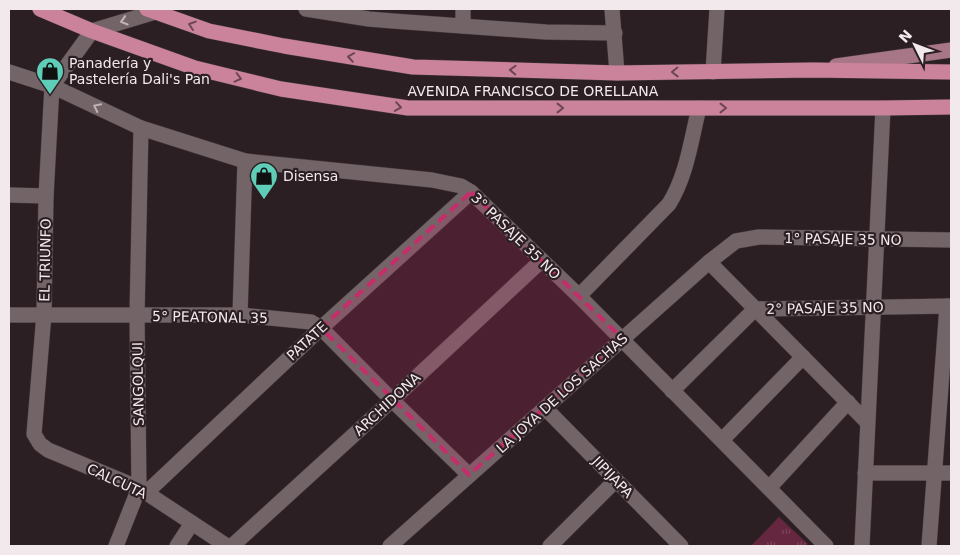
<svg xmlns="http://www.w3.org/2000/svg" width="960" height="555" font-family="'DejaVu Sans',sans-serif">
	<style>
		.park { fill: url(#park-tufts) }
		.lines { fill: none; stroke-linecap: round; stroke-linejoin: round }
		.minor-casing { stroke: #453a3e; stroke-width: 16 }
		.major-casing { stroke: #453a3e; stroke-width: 16 }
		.highway-casing { stroke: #453a3e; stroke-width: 16 }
		.minor { stroke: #736468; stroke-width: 15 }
		.major { stroke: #a87787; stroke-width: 15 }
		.highway { stroke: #cb839b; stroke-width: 15 }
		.oneway { stroke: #bfb4b7 }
		.oneway2 { stroke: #6c4753 }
		.marked { fill: #c72d6a; fill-opacity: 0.2; stroke: #c72d6a; stroke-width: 4; stroke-dasharray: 10 6; stroke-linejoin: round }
		.labels { text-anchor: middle; stroke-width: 4.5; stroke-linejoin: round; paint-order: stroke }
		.poi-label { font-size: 14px; fill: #f2e9ec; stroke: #2c1f23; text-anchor: start }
		.street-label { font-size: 14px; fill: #f2e9ec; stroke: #2c1f23 }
	</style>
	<defs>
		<pattern id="park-tufts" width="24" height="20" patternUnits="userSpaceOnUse" patternTransform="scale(1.25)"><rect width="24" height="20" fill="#64273f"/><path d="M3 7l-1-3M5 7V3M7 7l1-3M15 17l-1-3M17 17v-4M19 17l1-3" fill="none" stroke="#7b465b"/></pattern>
	</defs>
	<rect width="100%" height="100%" fill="#2c1f23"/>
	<polygon class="park" points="779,517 808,544 805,546 751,546"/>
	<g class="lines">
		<g class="minor-casing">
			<g id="minor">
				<polyline points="306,9 369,19 393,21 546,32 615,33"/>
				<polyline points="463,9 463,26"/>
				<polyline points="612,9 617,73"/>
				<polyline points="9,72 52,86 92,31 155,12"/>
				<polyline points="713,72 717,9"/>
				<polyline points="9,195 46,196"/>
				<polyline points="709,262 867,422"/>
				<path d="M 579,296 L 669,204 C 687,175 691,140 699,108"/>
				<polyline points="9,315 240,315 311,322 321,328 392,400 469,475"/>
				<polyline points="240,315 245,161"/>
				<polyline points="672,391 755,309 951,306"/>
				<polyline points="545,408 681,546"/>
				<polyline points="722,440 803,357"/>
				<polyline points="865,473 951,473"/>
				<polyline points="769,488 848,402"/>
				<polyline points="146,493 321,328 471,192"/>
				<polyline points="116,546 139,488 137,315 141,128"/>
				<polyline points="177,546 192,523"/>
				<polyline points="227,546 139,488 48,450 40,444 34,434 44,314 46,196 52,86 141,128 245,161 432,180 461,186 471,192 579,296 826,546"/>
				<polyline points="232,546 392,400 541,261"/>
				<polyline points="390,546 709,262 736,241 759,237 951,240"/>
				<polyline points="550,546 616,480"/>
				<polyline points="862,546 883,108"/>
				<polyline points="929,546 947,306"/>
			</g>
		</g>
		<g class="major-casing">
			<polyline id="major" points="836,66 951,50"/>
		</g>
		<g class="highway-casing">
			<g id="highway">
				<polyline points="40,9 92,31 195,68 281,89 408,108 883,108 951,107"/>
				<polyline points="147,9 209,31 284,46 413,67 617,73 812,70 951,72"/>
			</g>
		</g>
		<use href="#minor" class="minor"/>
		<use href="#major" class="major"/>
		<use href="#highway" class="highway"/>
	</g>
	<defs><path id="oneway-chevron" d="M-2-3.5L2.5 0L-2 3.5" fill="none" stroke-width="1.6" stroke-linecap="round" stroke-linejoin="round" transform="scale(1.25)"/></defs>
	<g class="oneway">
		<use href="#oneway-chevron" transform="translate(124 21) rotate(163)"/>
		<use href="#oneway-chevron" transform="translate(97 107) rotate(-154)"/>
	</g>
	<g class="oneway2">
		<use href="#oneway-chevron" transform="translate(192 25) rotate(-161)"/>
		<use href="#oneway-chevron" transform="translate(351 57) rotate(-171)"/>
		<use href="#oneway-chevron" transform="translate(513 70) rotate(-178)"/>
		<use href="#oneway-chevron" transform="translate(675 72) rotate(179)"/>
		<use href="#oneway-chevron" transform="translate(238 78) rotate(14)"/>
		<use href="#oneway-chevron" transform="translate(398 107) rotate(9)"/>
		<use href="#oneway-chevron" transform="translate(560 108)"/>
		<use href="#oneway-chevron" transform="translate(723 108)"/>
	</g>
	<path class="marked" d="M 471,192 L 623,339 L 469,475 L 321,328 Z"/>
	<defs>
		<g id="shop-pin" transform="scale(1.4375)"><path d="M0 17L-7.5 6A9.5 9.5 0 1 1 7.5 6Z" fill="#5eceb8" stroke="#2c1f23"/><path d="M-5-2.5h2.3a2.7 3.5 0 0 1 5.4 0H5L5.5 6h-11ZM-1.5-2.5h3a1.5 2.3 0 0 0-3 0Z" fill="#111"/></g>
	</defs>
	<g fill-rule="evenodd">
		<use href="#shop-pin" x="50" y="71"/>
		<use href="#shop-pin" x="264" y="176"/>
	</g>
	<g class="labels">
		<g class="poi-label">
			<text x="69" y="68">Panadería y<tspan x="69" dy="16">Pastelería Dali's Pan</tspan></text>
			<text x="283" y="181">Disensa</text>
		</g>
		<g class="street-label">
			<text x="533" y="96">AVENIDA FRANCISCO DE ORELLANA</text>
			<text transform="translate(516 236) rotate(44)" y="5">3° PASAJE 35 NO</text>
			<text transform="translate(843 239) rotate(1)" y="5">1° PASAJE 35 NO</text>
			<text transform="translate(45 260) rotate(-89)" y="5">EL TRIUNFO</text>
			<text transform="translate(825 308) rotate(-1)" y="5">2° PASAJE 35 NO</text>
			<text transform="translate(210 317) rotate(1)" y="5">5° PEATONAL 35</text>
			<text transform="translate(307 341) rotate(-43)" y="5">PATATE</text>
			<text transform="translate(138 384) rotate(-91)" y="5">SANGOLQUI</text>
			<text transform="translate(562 393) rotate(-42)" y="5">LA JOYA DE LOS SACHAS</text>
			<text transform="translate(387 404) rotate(-43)" y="5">ARCHIDONA</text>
			<text transform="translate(613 477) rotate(46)" y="5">JIPIJAPA</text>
			<text transform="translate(117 481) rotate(25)" y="5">CALCUTA</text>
		</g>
	</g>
	<rect width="960" height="555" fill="none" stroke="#f2e9ec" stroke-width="20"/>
	<g transform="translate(915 45) rotate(312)" stroke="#2c1f23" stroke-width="4" paint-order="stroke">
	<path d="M0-4L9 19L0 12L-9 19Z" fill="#f2e9ec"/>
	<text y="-8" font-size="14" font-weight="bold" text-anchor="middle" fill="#f2e9ec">N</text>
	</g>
</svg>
